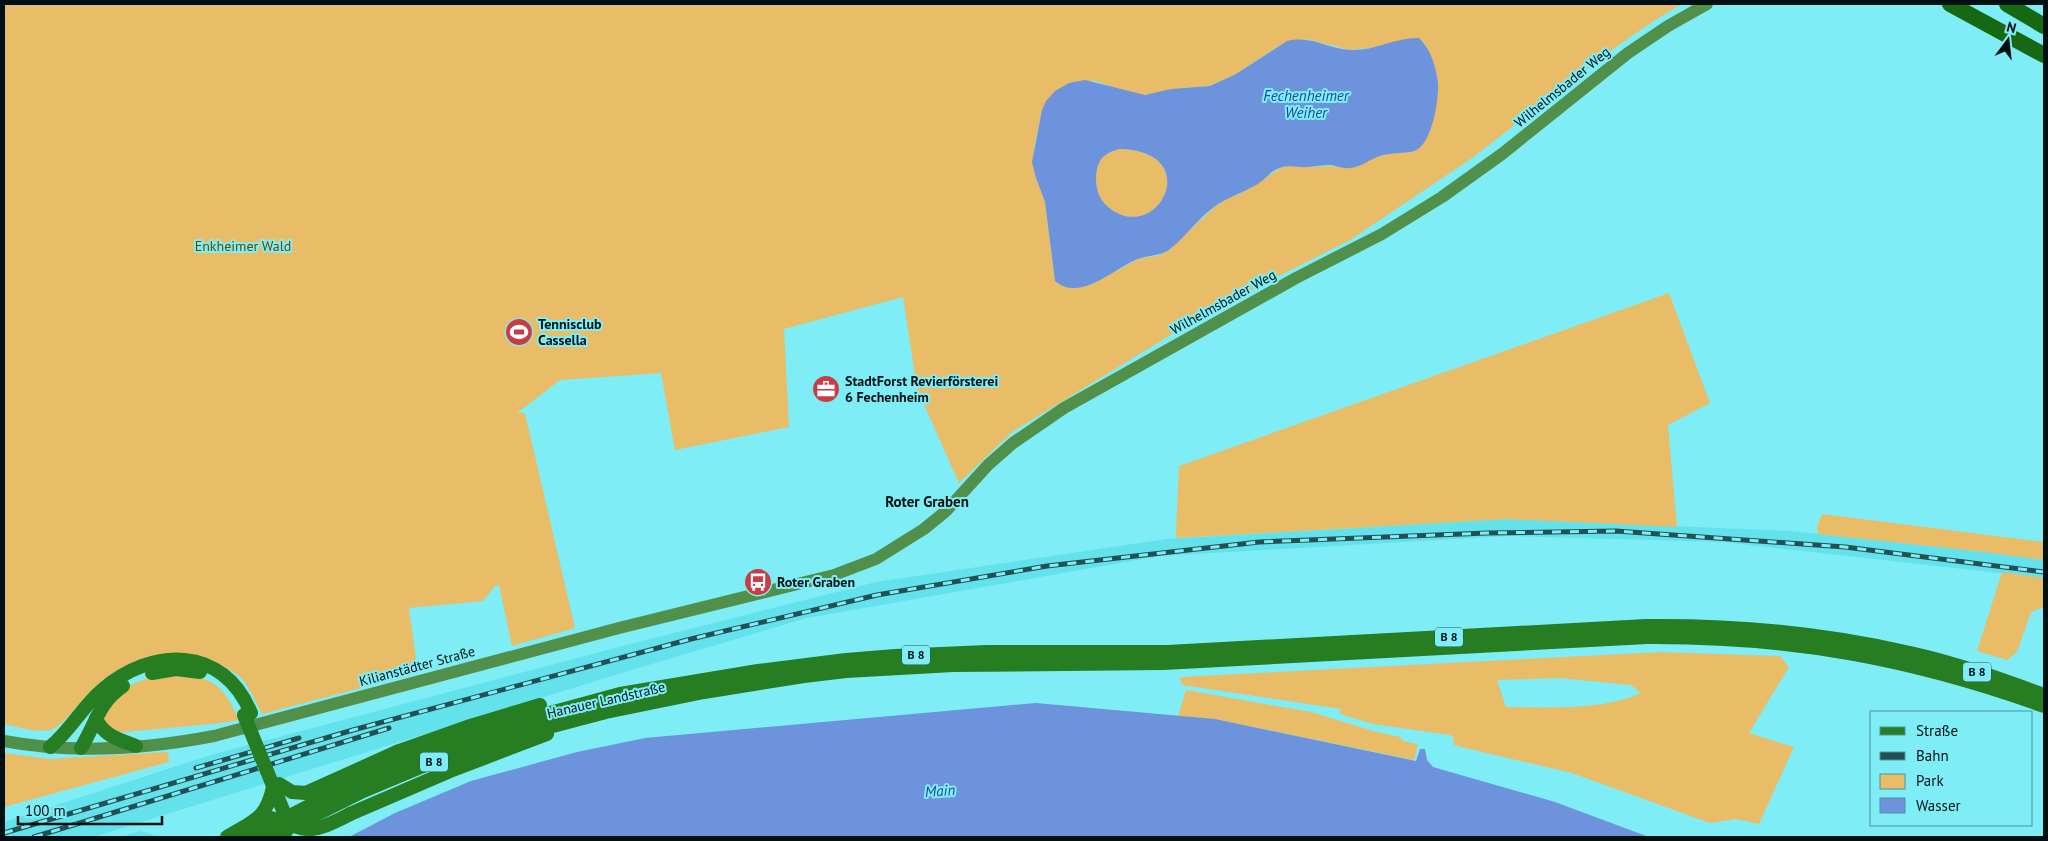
<svg xmlns="http://www.w3.org/2000/svg" width="2048" height="841" font-family="'PT Sans',sans-serif">
	<style>
		.built { fill: #64e2ec }
		.green { fill: #e9bc67; fill-rule: evenodd }
		.water { fill: #6d93dc; fill-rule: evenodd }
		.lines { fill: none; stroke-linecap: round; stroke-linejoin: round }
		.secondary { stroke: #50904b; stroke-width: 12 }
		.primary { stroke: #277d22; stroke-width: 14 }
		.highway { stroke: #166912; stroke-width: 16 }
		.rail-casing { stroke: #244f53; stroke-width: 5 }
		.rail { stroke: #7fedf6; stroke-width: 3; stroke-dasharray: 9; stroke-linecap: butt }
		.primary-bridge { stroke: #277d22; stroke-width: 14 }
		.labels { text-anchor: middle; stroke-width: 4; stroke-linejoin: round; paint-order: stroke }
		.shield { fill: #7fedf6; stroke: #265256; stroke-width: 1 }
		.shield-label { font-size: 12px; font-weight: bold; fill: #001012 }
		.street-label { font-size: 14px; fill: #001012; stroke: #7fedf6 }
		.park-label { font-size: 14px; fill: #654800; stroke: #7fedf6 }
		.poi-label { font-size: 14px; font-weight: bold; fill: #001012; stroke: #7fedf6; text-anchor: start }
		.water-label { font-size: 15px; font-style: italic; fill: #1d479c; stroke: #7fedf6 }
		.neighbourhood-label { font-size: 15px; font-weight: bold; fill: #001012; stroke: #7fedf6 }
	</style>
	<rect width="100%" height="100%" fill="#7fedf6"/>
	<g class="built">
		<polygon points="1507,519 1791,531 1985,552 2044,560 2044,578 1723,542 1508,536 1160,556 807,618 625,672 93,837 4,837 4,822 214,754 630,644 876,582 1166,539"/>
		<polygon points="140,831 161,837 120,837"/>
	</g>
	<g class="green">
		<path d="M 4,4 L 1682,4 L 1649,24 L 1609,52 L 1472,158 L 1350,240 L 1210,311 L 1012,432 L 959,483 L 917,389 L 903,297 L 784,329 L 789,427 L 675,450 L 661,373 L 560,380 L 517,413 L 525,413 L 575,628 L 512,646 L 499,585 L 495,586 L 483,601 L 409,608 L 418,673 L 262,714 C 256,702 251,690 243,680 C 240,676 233,672 228,669 C 188,641 133,653 98,684 C 86,693 63,726 53,729 C 39,734 18,727 4,724 ZM 1306,39 L 1350,50 L 1424,42 L 1436,71 L 1438,95 L 1414,151 L 1392,152 L 1343,168 L 1332,166 L 1301,167 L 1293,165 L 1282,167 L 1240,194 L 1227,198 L 1212,209 L 1168,251 L 1157,256 L 1140,258 L 1094,283 L 1069,287 L 1055,281 L 1045,202 L 1034,148 L 1042,110 L 1063,86 L 1074,82 L 1095,81 L 1130,93 L 1145,95 L 1182,88 L 1210,86 L 1236,74 L 1277,47 Z"/>
		<path d="M 1120,149 C 1204,151 1160,242 1112,210 C 1100,202 1096,191 1096,178 C 1097,160 1103,153 1120,149 Z"/>
		<polygon points="1669,293 1710,403 1668,425 1677,527 1507,519 1177,538 1176,533 1179,466"/>
		<polygon points="1822,514 2044,542 2044,560 1985,552 1818,534 1817,527"/>
		<polygon points="2002,572 2044,578 2044,607 2031,612 2017,652 2007,660 1977,651"/>
		<path d="M 1661,652 L 1780,656 L 1789,667 L 1749,733 L 1794,747 L 1759,824 L 1736,819 L 1710,823 L 1572,773 L 1457,746 L 1453,744 L 1454,738 L 1450,735 L 1373,724 L 1340,714 L 1341,709 L 1182,685 L 1180,677 ZM 1559,678 L 1631,685 L 1641,693 C 1602,711 1548,707 1506,707 L 1497,680 Z"/>
		<path d="M 161,674 C 206,678 219,674 239,720 L 221,723 L 125,732 C 114,732 109,727 103,719 C 104,693 139,680 161,674 Z"/>
		<polygon points="1186,690 1311,712 1373,731 1400,737 1405,742 1418,744 1414,760 1215,719 1178,716"/>
		<polygon points="168,752 169,762 4,807 4,753 50,759"/>
	</g>
	<g class="water">
		<path d="M 1419,38 C 1431,49 1436,67 1438,83 C 1439,99 1432,146 1414,151 C 1403,154 1392,152 1380,156 C 1369,159 1361,168 1349,168 C 1343,169 1337,166 1331,165 C 1320,165 1310,168 1300,167 C 1289,166 1282,165 1272,172 C 1266,177 1261,183 1254,186 C 1240,194 1226,198 1214,207 C 1197,219 1186,237 1170,249 C 1161,256 1151,255 1141,258 C 1118,264 1082,304 1055,281 L 1045,202 L 1036,178 L 1032,162 L 1042,110 L 1046,101 L 1055,91 L 1069,83 L 1085,80 L 1145,95 L 1171,89 L 1210,86 L 1236,74 L 1287,41 C 1312,35 1327,49 1351,50 C 1375,51 1396,37 1419,38 ZM 1120,149 C 1204,151 1160,242 1112,210 C 1100,202 1096,191 1096,178 C 1097,160 1103,153 1120,149 Z"/>
		<polygon points="1036,703 1215,719 1416,761 1420,749 1425,749 1427,760 1433,767 1555,802 1649,837 349,837 395,813 471,781 577,752 645,738"/>
	</g>
	<g class="lines">
		<path class="secondary" d="M 4,741 C 73,754 146,749 214,736 L 619,628 L 834,575 L 876,559 L 924,529 L 946,511 L 988,465 L 1013,443 L 1064,408 L 1296,278 L 1382,234 L 1442,197 L 1502,154 L 1628,53 L 1668,26 L 1707,4"/>
		<g class="primary">
			<polyline points="152,673 176,669 200,672"/>
			<path d="M 96,718 C 103,736 120,740 136,746"/>
			<path d="M 50,747 C 70,731 82,707 102,690 C 152,647 223,645 251,713"/>
			<path d="M 81,748 C 96,724 98,703 123,686"/>
			<polyline points="279,784 292,792 306,793 399,751 467,727 540,705"/>
			<polyline points="350,814 450,771 547,734"/>
			<path d="M 227,837 C 254,820 266,820 273,787"/>
			<path d="M 249,837 L 350,785 L 404,762 L 517,722 L 620,694 L 758,671 L 846,660 L 895,656 L 987,652 L 1168,652 L 1646,626 C 1734,625 1824,633 1910,653 C 1956,663 2000,679 2044,695"/>
			<path d="M 271,837 L 363,791 L 418,768 L 492,742 L 606,712 L 704,692 L 804,676 L 846,671 L 953,665 L 1163,663 L 1647,637 C 1789,636 1911,658 2044,706"/>
		</g>
		<g class="highway">
			<polyline points="1950,4 2044,55"/>
			<polyline points="2007,4 2044,26"/>
		</g>
		<g class="rail-casing">
			<g id="rail">
				<polyline points="196,768 299,738"/>
				<polyline points="4,833 353,730 691,639 877,595 1047,566 1259,542 1487,533 1616,531 1845,547 2044,572"/>
				<polyline points="34,837 389,728"/>
			</g>
		</g>
		<use href="#rail" class="rail"/>
		<g class="primary-bridge">
			<path d="M 244,715 L 285,815 C 301,841 329,825 350,814"/>
			<path d="M 260,817 C 275,816 284,822 285,837"/>
		</g>
	</g>
	<defs>
		<g id="stadium-disc" transform="scale(1.4375)"><circle r="9.5" fill="#cb3b42" stroke="#7fedf6"/><path d="M0-5a6.5 5 0 1 0 0 10a6.5 5 0 1 0 0-10ZM-3.5-1.8h7v3.6h-7Z" fill="#fff"/></g>
		<g id="office-disc" transform="scale(1.4375)"><circle r="9.5" fill="#cb3b42" stroke="#7fedf6"/><path d="M-6-3h4V-5.5h4V-3h4V5H-6ZM-1-4.5V-3h2v-1.5ZM-6 0V1H6V0Z" fill="#fff"/></g>
		<g id="bus-disc" transform="scale(1.4375)"><circle r="9.5" fill="#cb3b42" stroke="#7fedf6"/><path d="M-5-6H5V4H4V6H2V4H-2V6H-4V4H-5ZM-3.5-4V0h7V-4ZM-3.5 1.2v1.5H-2V1.2ZM2 1.2v1.5H3.5V1.2Z" fill="#fff"/></g>
	</defs>
	<g fill-rule="evenodd">
		<use href="#stadium-disc" x="519" y="332"/>
		<use href="#office-disc" x="826" y="389"/>
		<use href="#bus-disc" x="758" y="582"/>
	</g>
	<g class="labels">
		<g class="shield">
			<rect x="1435" y="627.5" width="28" height="19" rx="4"/>
			<rect x="902" y="645.5" width="28" height="19" rx="4"/>
			<rect x="1963" y="662.5" width="28" height="19" rx="4"/>
			<rect x="420" y="752.5" width="28" height="19" rx="4"/>
		</g>
		<g class="shield-label">
			<text x="1449" y="641">B 8</text>
			<text x="916" y="659">B 8</text>
			<text x="1977" y="676">B 8</text>
			<text x="434" y="766">B 8</text>
		</g>
		<g class="street-label">
			<text transform="translate(1562 87) rotate(-39)" y="5">Wilhelmsbader Weg</text>
			<text transform="translate(1223 302) rotate(-29)" y="5">Wilhelmsbader Weg</text>
			<text transform="translate(417 666) rotate(-15)" y="5">Kilianstädter Straße</text>
			<text transform="translate(606 700) rotate(-13)" y="5">Hanauer Landstraße</text>
		</g>
		<g class="park-label">
			<text x="243" y="251">Enkheimer Wald</text>
		</g>
		<g class="poi-label">
			<text x="538" y="329">Tennisclub<tspan x="538" dy="16">Cassella</tspan></text>
			<text x="845" y="386">StadtForst Revierförsterei<tspan x="845" dy="16">6 Fechenheim</tspan></text>
			<text x="777" y="587">Roter Graben</text>
		</g>
		<g class="water-label">
			<text x="1306" y="101">Fechenheimer<tspan x="1306" dy="17">Weiher</tspan></text>
			<text transform="translate(940 791) rotate(-4)" y="5">Main</text>
		</g>
		<g class="neighbourhood-label">
			<text x="927" y="507">Roter Graben</text>
		</g>
	</g>
	<rect width="2048" height="841" fill="none" stroke="#001012" stroke-width="10"/>
	<rect x="1870" y="711" width="162" height="115" fill="#7fedf6" stroke="#4c959b"/>
	<rect x="1880" y="727" width="25" height="8" fill="#277d22" stroke="#4c959b"/>
	<text x="1916" y="736" font-size="15" fill="#001012">Straße</text>
	<rect x="1880" y="752" width="25" height="8" fill="#244f53" stroke="#4c959b"/>
	<text x="1916" y="761" font-size="15" fill="#001012">Bahn</text>
	<rect x="1880" y="774" width="25" height="15" fill="#e9bc67" stroke="#4c959b"/>
	<text x="1916" y="786" font-size="15" fill="#001012">Park</text>
	<rect x="1880" y="798" width="25" height="15" fill="#6d93dc" stroke="#4c959b"/>
	<text x="1916" y="811" font-size="15" fill="#001012">Wasser</text>
	<g transform="translate(2008 40) rotate(15)" stroke="#7fedf6" stroke-width="4" paint-order="stroke">
	<path d="M0-4L9 19L0 12L-9 19Z" fill="#001012"/>
	<text y="-8" font-size="14" font-weight="bold" text-anchor="middle" fill="#001012">N</text>
	</g>
	<path d="M18 816v8h144v-8" fill="none" stroke="#001012" stroke-width="2.5"/>
	<text x="25" y="816" font-size="15" fill="#001012" stroke="#7fedf6" stroke-width="4" paint-order="stroke">100 m</text>
</svg>
